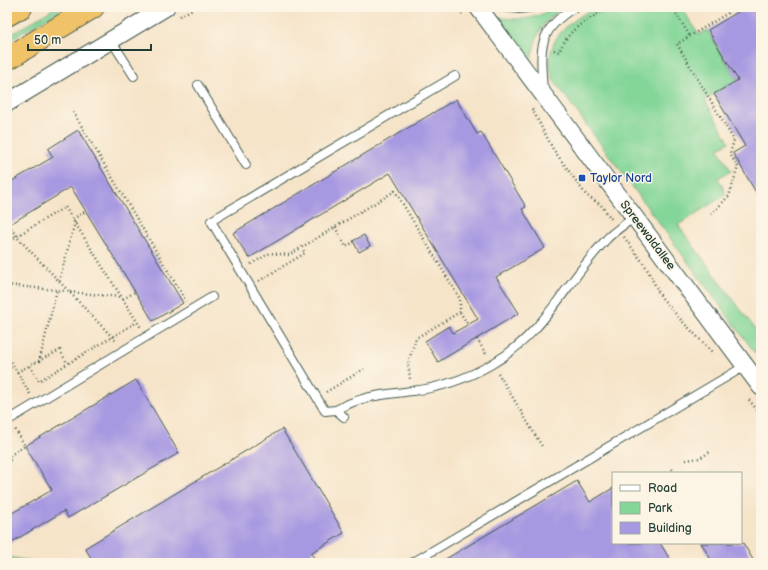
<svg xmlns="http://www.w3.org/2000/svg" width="768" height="570" font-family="'Balsamiq Sans',sans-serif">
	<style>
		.green { fill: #83d698; stroke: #518a66 }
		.building { fill: #a799e1 }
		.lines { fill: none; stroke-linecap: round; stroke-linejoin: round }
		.lane-casing { stroke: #3f564a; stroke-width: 10 }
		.street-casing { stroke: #3f564a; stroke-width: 19 }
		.highway-casing { stroke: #3f564a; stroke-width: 24 }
		.path { stroke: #3f564a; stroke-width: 2.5; stroke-dasharray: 1 3; stroke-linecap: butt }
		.lane { stroke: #fff; stroke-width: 8 }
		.street { stroke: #fff; stroke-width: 17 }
		.highway { stroke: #f1c369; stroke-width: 22 }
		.transit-dot { fill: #1a4fb4; stroke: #fcf5e5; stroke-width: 1.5 }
		.labels { text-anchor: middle; stroke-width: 3; stroke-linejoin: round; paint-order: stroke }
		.transit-label { font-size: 12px; fill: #164399; stroke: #fcf5e5; text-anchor: start }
		.street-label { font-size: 12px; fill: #1f3d34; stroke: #fcf5e5 }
	</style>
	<rect width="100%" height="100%" fill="#fcf5e5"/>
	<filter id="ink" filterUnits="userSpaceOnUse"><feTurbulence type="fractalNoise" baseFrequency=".025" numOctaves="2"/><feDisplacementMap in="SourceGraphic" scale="8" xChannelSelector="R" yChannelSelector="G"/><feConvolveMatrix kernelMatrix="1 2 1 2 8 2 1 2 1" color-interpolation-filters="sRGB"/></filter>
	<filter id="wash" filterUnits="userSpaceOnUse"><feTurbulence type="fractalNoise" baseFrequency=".012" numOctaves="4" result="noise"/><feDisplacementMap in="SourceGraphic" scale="16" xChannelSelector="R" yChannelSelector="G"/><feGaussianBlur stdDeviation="0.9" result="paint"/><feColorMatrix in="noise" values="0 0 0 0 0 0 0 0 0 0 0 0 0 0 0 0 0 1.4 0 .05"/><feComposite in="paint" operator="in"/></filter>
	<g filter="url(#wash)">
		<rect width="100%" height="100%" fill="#f6e4c9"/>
		<g class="green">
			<polygon points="56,7 65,7 7,42 7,37"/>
			<path d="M 553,7 L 565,7 C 541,21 536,35 531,61 L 529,63 L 496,19 L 499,17 C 518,21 537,20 553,7 Z"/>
			<path d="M 595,7 L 681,7 L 699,35 L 707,30 L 737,80 L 705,100 L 729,142 L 718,149 L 731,171 L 718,178 L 724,190 L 725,195 L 678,225 L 761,337 L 761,361 L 554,81 C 540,42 565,25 595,7 Z"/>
			<polygon points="7,557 40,563 7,563"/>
		</g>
		<g id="blocks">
			<g class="building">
				<polygon points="746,7 761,7 761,201 733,153 745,146 714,94 738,80 708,30"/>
				<polygon points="456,99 477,134 481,132 526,207 522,209 545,248 496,277 519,313 438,362 425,341 449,326 453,333 478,319 390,173 249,258 233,233"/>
				<polygon points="78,130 183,303 153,321 71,187 7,226 7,184 53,157 48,149"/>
				<polygon points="364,235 370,246 359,252 353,241"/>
				<polygon points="136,380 179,453 68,518 64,511 7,545 7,516 52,490 25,446"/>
				<polygon points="282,429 344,533 311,553 317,563 94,563 85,548"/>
				<polygon points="577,481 590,502 613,488 613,543 660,543 672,563 439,563"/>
				<polygon points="701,543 743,543 755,563 713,563"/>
			</g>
		</g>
	</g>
	<g filter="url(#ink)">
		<use href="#blocks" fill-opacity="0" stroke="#3f564a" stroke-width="1"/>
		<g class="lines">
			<g class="lane-casing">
				<g id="lane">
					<polyline points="503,7 519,9 534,7"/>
					<polyline points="111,40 134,76"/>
					<polyline points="198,85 246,165"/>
					<path d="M 543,90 C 540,49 537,30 575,7"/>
					<path d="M 336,410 C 363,395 382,395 412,391 C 439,388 468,378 492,364 C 544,334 565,284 604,242 C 612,232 624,225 635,217"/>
					<polyline points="344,417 336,410 325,411 211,221 455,76"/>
					<polyline points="7,421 212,297"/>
					<polyline points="412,563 745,366"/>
				</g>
			</g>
			<g class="street-casing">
				<g id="street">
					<polyline points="478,7 761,387"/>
					<polyline points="7,103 166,7"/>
				</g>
			</g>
			<g class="highway-casing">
				<g id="highway">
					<polyline points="7,15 21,7"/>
					<polyline points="7,59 93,7"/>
				</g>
			</g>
			<g class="path">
				<polyline points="457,7 462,14"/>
				<polyline points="672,7 690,36"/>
				<polyline points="180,16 196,7"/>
				<path d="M 554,50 L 559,52 C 570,26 588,20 610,7"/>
				<polyline points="532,109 553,149 586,195 601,205 612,220"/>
				<polyline points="73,112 186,301"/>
				<polyline points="711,214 729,196 738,167 730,154 734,140 677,44 728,13"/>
				<polyline points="73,219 86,211"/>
				<polyline points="9,225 16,236 116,341"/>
				<polyline points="335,227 346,247 352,243"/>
				<polyline points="624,237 646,267 661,297 681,320 713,353"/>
				<polyline points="7,242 65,207 141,328"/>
				<polyline points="251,264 270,253 289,255 395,191 460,299 460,312 416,338 408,363 410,379"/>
				<polyline points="59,281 75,222"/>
				<polyline points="259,281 305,253 302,248"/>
				<polyline points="7,285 66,291"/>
				<polyline points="70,292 121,297"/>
				<polyline points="123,299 135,292"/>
				<polyline points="460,312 468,325"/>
				<polyline points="477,339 486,354"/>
				<polyline points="7,355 30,394"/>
				<polyline points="39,362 57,290"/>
				<polyline points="30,366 39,381 137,322"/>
				<polyline points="7,370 13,366"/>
				<polyline points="17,372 60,350 67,363"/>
				<polyline points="498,373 543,448"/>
				<polyline points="326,392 364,369"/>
				<polyline points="749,400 761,415"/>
				<polyline points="686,460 700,458 710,452"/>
				<polyline points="7,468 12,454 25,446 15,429"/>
				<polyline points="672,469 675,473"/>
			</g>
			<use href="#lane" class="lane"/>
			<use href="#street" class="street"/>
			<use href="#highway" class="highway"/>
		</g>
	</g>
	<rect class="transit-dot" x="578" y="174" width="8" height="8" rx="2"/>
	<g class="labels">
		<g class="transit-label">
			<text x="590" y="182">Taylor Nord</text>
		</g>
		<g class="street-label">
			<text transform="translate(648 235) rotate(53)" y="4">Spreewaldallee</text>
		</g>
	</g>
	<rect width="768" height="570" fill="none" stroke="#fcf5e5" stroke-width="24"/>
	<rect x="612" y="472" width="130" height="72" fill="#fcf5e5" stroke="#a4ab9e"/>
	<rect x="620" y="485" width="20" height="6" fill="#ffffff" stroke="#a4ab9e"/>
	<text x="648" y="492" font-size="12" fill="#1f3d34">Road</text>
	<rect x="620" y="502" width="20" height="12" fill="#83d698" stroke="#a4ab9e"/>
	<text x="648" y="512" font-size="12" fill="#1f3d34">Park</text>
	<rect x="620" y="522" width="20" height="12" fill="#a799e1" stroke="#a4ab9e"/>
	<text x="648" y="532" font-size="12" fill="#1f3d34">Building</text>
	<path d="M28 44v6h123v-6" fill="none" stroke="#1f3d34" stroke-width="2"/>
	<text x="34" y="44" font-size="12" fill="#1f3d34" stroke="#fcf5e5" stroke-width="3" paint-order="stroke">50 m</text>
</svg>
